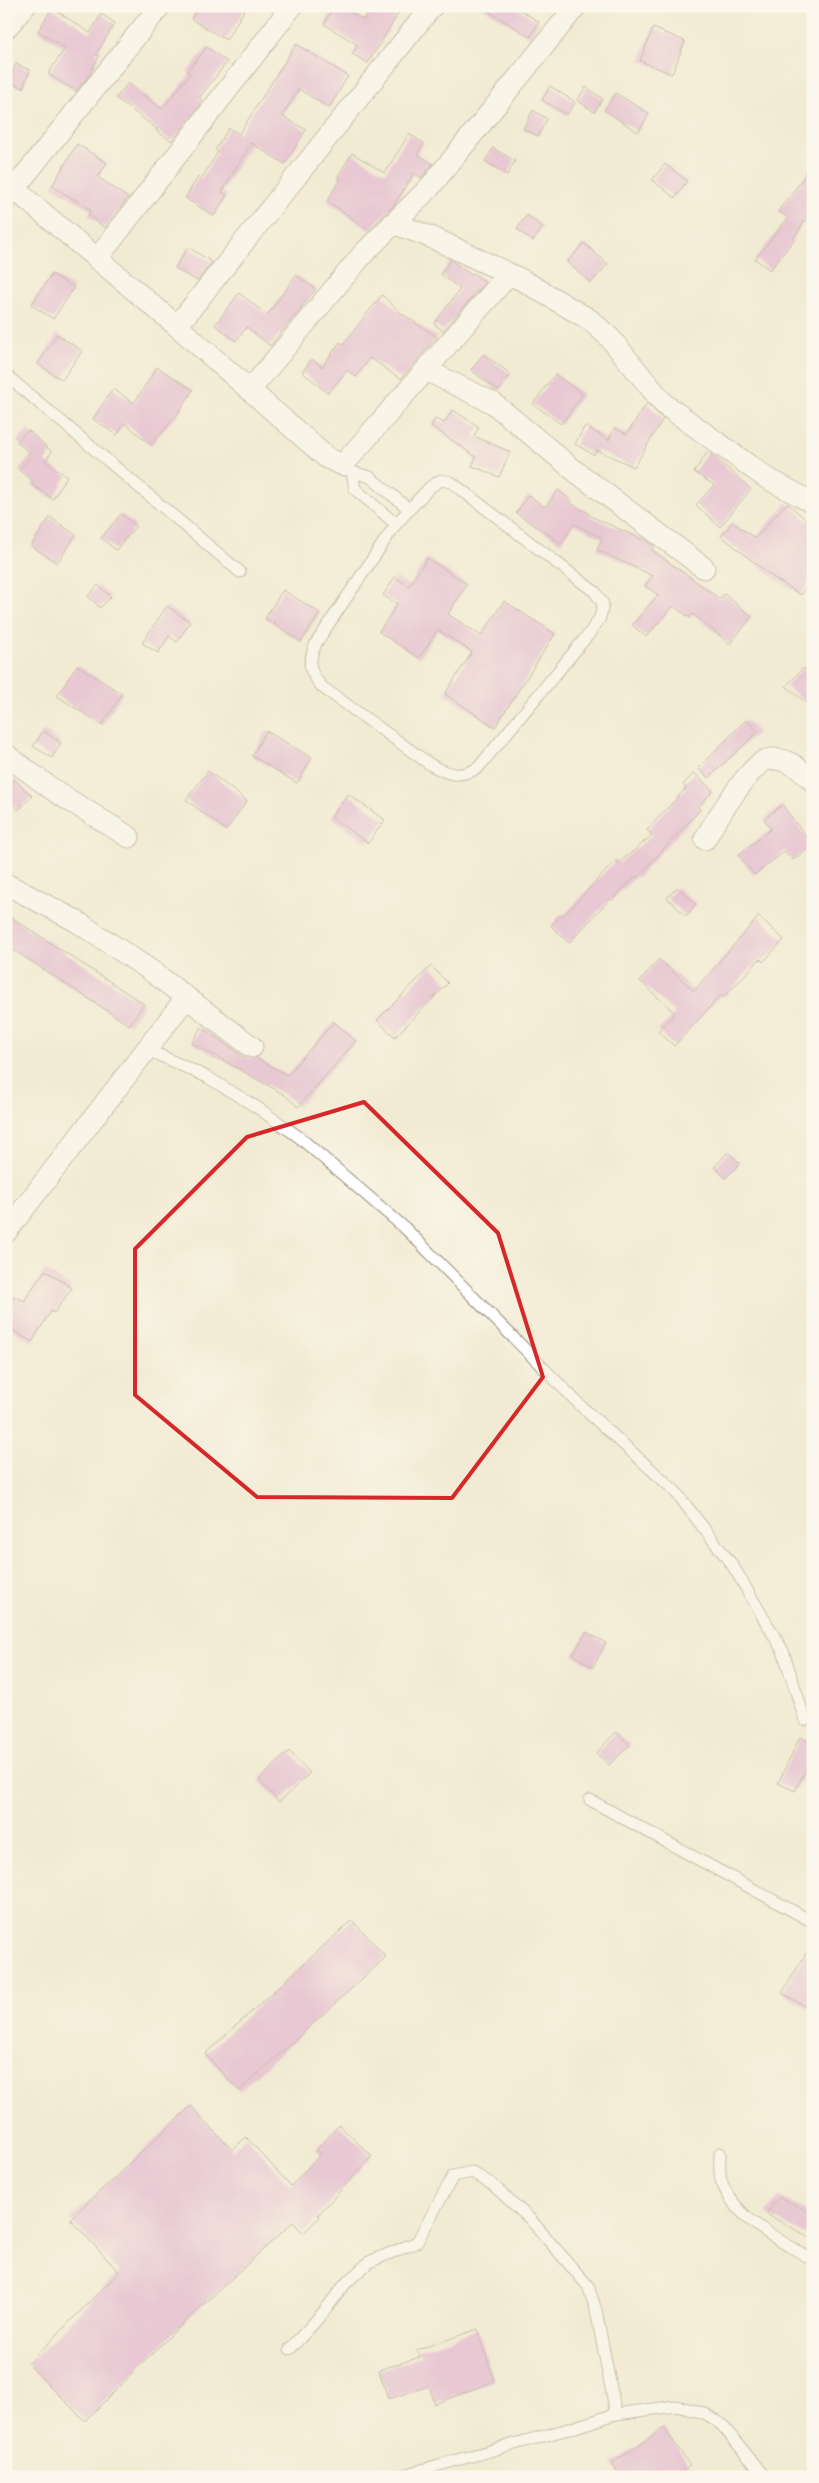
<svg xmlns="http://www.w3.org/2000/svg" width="819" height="2483" font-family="'Playpen Sans',sans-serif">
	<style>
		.building { fill: #db9ed3 }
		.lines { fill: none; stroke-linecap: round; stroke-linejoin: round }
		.service-casing { stroke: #968a79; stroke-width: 13 }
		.minor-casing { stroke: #968a79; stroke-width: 23 }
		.service { stroke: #fff; stroke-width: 11 }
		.minor { stroke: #fff; stroke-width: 21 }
		.marked { fill: none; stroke: #d62828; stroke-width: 4; stroke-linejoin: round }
	</style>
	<rect width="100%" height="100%" fill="#fbf7ec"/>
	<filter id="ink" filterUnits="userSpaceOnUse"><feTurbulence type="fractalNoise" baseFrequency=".02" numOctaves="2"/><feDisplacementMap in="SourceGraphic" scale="10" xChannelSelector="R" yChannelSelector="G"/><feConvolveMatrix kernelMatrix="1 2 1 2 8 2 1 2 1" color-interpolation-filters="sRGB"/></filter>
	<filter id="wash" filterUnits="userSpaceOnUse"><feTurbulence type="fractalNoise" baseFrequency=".0096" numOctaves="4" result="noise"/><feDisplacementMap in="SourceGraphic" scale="20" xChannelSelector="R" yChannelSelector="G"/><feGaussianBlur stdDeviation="1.12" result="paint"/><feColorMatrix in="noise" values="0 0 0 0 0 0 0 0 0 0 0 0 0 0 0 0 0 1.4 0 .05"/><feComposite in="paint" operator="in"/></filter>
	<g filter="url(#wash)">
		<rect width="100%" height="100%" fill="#f2ebd4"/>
		<g id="blocks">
			<g class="building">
				<polygon points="198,6 247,6 226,40 191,19"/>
				<polygon points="334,6 341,6 364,20 373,6 403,6 368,63 352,54 358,45 324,24"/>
				<polygon points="480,6 514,6 539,22 530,37"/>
				<polygon points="52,8 90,33 101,14 115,23 96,54 99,56 90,74 76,91 48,74 65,48 38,31"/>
				<polygon points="653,28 685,41 672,74 640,61"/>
				<polygon points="296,44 348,76 329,108 299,89 282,116 306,130 285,164 251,143 222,192 227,195 214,216 185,198 198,177 201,179 218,152 215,150 229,128 239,134"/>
				<polygon points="207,47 227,62 199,98 203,101 172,141 156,131 157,129 116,98 128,83 162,109 190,74 187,72"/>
				<polygon points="16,64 30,70 23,88 8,82"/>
				<polygon points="550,86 575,102 567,115 542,100"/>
				<polygon points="586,87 603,99 594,112 577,100"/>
				<polygon points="616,93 649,114 638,132 604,110"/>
				<polygon points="533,110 547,119 538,136 523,129"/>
				<polygon points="409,134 424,143 417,154 433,164 421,178 414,173 394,205 369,230 327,201 341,178 338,176 352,153 385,173"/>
				<polygon points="77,144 107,163 98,177 128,198 105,228 88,215 91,210 52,186"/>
				<polygon points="493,148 515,161 507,175 485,161"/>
				<polygon points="665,164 687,181 675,198 652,180"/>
				<polygon points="813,165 813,208 793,239 794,240 770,270 755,259 788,218 778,211"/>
				<polygon points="527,215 543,227 533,241 517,229"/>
				<polygon points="584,243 608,264 591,283 567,262"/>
				<polygon points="188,247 212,262 197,281 175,268"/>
				<polygon points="451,260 471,275 473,273 485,282 443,331 434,324 460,289 441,274"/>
				<polygon points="52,274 74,288 53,319 31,305"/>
				<polygon points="296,275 316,289 270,346 247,327 236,341 215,325 239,293 266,314 269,313"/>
				<polygon points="382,295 401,313 437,337 401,379 370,358 356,377 347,370 328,393 302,372 312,359 322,367 340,342 343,344"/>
				<polygon points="57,334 82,351 62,380 38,364"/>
				<polygon points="483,354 511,374 499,391 471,370"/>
				<polygon points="157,367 193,390 177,415 151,445 125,423 117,435 93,419 113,389 134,403"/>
				<polygon points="555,374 583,394 561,424 533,404"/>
				<polygon points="647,403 663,419 634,467 597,450 594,455 575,444 585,426 609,440 614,428 627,434"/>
				<polygon points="453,410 479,427 474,436 510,452 499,477 472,466 476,457 431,426 435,419 444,423"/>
				<polygon points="28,430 52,452 45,461 67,476 53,499 32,485 34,482 19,470 32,455 17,442"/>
				<polygon points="708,451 751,489 720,527 696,505 714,485 694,472"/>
				<polygon points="558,490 572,501 570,503 589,513 588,515 648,542 654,546 652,550 720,599 724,594 752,617 730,644 693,614 690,618 673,606 646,637 632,625 658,595 645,586 653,576 597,550 602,538 574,524 561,543 516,513 528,495 545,507"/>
				<polygon points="787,503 813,526 813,576 801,595 774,578 721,536 732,522 755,538"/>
				<polygon points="121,514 136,526 116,550 101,538"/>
				<polygon points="50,517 76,535 57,563 31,546"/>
				<polygon points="427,558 467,584 448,614 481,636 504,601 555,634 495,727 445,694 472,652 438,630 419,658 379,632 397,604 383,595 395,577 409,586"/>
				<polygon points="98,585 111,597 100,608 88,596"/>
				<polygon points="283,590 320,613 301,642 265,618"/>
				<polygon points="167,606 190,622 177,642 169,636 158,653 142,643"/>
				<polygon points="77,665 122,694 102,725 57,696"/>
				<polygon points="803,668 813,677 813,709 786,686"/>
				<polygon points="746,720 758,732 708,778 698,768"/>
				<polygon points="43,731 61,743 52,758 33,746"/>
				<polygon points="266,731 312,758 297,783 252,756"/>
				<polygon points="208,771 247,801 226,830 186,800"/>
				<polygon points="694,773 713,791 698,807 700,810 637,878 636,876 612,900 610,899 569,943 551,926 561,914 563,916 616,860 619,863 652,835 647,830 686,788 683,785"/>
				<polygon points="14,779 32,796 18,810 6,798 6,787"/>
				<polygon points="348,794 385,820 368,843 331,817"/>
				<polygon points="782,805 813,845 793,860 785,851 754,875 738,855 771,829 764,819"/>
				<polygon points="677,887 696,904 686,916 667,898"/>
				<polygon points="6,914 144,1004 129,1025 6,945"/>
				<polygon points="759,916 784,940 763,962 760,959 724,997 721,995 674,1046 658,1031 675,1013 640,981 659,959 694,991"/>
				<polygon points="431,966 448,983 395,1037 377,1020"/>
				<polygon points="334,1022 356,1041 298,1107 285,1095 192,1043 201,1027 244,1057 257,1058 287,1075"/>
				<polygon points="728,1152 740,1163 726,1178 714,1167"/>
				<polygon points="45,1270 72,1288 54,1313 51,1311 32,1342 6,1326 6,1310 14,1296 24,1301"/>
				<polygon points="586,1632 606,1643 593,1667 573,1655"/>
				<polygon points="616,1732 630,1745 609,1765 596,1753"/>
				<polygon points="800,1737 813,1743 813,1755 795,1791 778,1783"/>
				<polygon points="289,1751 310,1773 279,1802 259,1780"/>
				<polygon points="352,1920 386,1957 239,2091 205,2054"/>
				<polygon points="813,1942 813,2011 782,1993"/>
				<polygon points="191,2106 232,2150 246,2137 291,2186 321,2154 316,2150 339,2125 372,2156 318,2215 320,2217 303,2233 293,2222 180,2326 85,2421 28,2364 119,2272 70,2219"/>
				<polygon points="779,2197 813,2214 813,2239 766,2214"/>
				<polygon points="478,2329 494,2381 435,2404 429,2386 388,2399 379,2370 420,2357 417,2350"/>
				<polygon points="664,2428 690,2465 672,2477 621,2477 612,2463"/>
			</g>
		</g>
	</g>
	<g filter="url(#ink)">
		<use href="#blocks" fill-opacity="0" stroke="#968a79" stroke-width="1"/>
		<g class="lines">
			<g class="service-casing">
				<g id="service">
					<polyline points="6,375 240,572"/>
					<polyline points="343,465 352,472 370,477 409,509"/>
					<polyline points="352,472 355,489 396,524"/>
					<path d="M 441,480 L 451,482 L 595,592 L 603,604 L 600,618 L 588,635 L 478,768 C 459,778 449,775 431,765 L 322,687 C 307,669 308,664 316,643 L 396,524 L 430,487 Z"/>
					<polyline points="148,1050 207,1077 258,1108 299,1137 406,1229 583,1408 675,1491 733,1566 783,1651 805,1720"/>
					<polyline points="590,1800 813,1922"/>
					<path d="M 720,2153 C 720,2161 719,2172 721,2180 C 735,2220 780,2240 813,2260"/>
					<polyline points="290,2349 322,2314 346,2283 369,2262 417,2242 453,2176 472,2172 493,2185 529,2218 588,2286 596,2310 616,2414"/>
					<polyline points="396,2477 572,2428 616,2414 676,2406 704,2413 722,2425 765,2477"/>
				</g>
			</g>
			<g class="minor-casing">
				<g id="minor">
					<polyline points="6,28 25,6"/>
					<polyline points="6,182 177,326 327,458 343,465 509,274"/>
					<polyline points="6,199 160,6"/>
					<polyline points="393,223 433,238 522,280 590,320 610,338 664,404 765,477 813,503"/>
					<polyline points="97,259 292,6"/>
					<polyline points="177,326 432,6"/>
					<polyline points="426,370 493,403 575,471 704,568"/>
					<polyline points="250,390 363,254 430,187 576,6"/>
					<polyline points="6,755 56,792 129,837"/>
					<path d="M 705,839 C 714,823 750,765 766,760 C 785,755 800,769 813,781"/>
					<polyline points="6,884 76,921 150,970 252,1047"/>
					<polyline points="6,1232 186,998"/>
				</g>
			</g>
			<use href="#service" class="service"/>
			<use href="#minor" class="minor"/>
		</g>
	</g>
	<path d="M0 0H819V2483H0ZM 364,1102 L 498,1233 L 543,1377 L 452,1498 L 257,1497 L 135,1395 L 135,1249 L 247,1137 Z" fill="#f2ebd4" fill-opacity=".55" fill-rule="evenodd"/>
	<path class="marked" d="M 364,1102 L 498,1233 L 543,1377 L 452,1498 L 257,1497 L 135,1395 L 135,1249 L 247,1137 Z"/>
	<rect width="819" height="2483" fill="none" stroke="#fbf7ec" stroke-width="25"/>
</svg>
